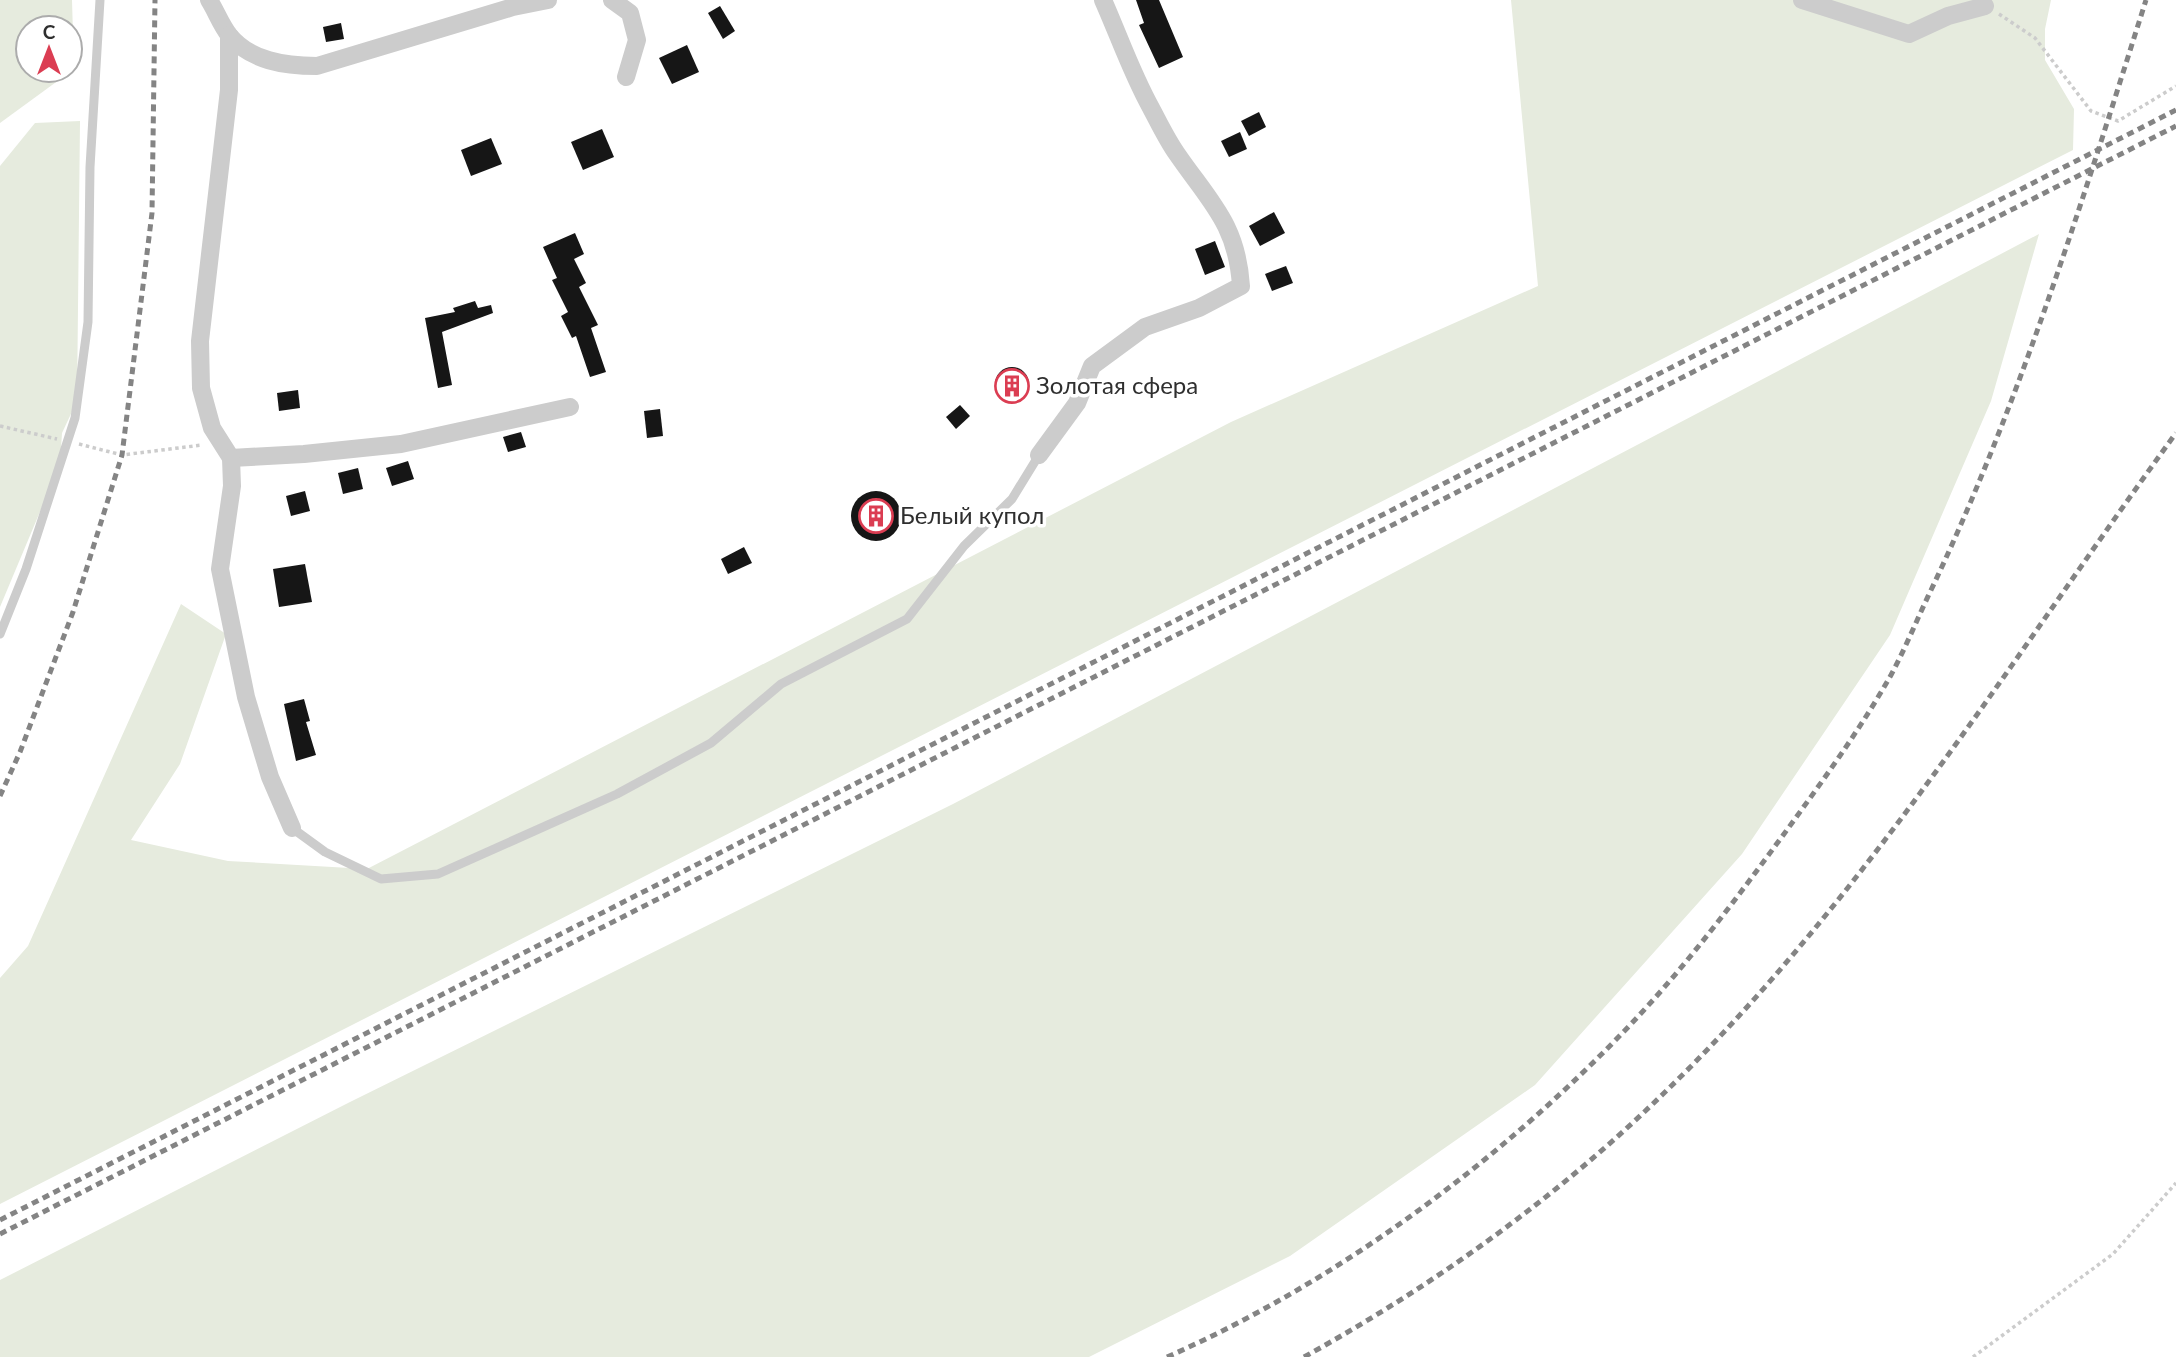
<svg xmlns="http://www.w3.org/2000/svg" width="2176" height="1357" font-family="Lato,sans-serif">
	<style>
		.green { fill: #e6ebde; fill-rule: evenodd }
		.building { fill: #161616 }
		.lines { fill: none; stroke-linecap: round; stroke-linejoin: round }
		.path { stroke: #ccc; stroke-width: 3.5; stroke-dasharray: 3.5 3.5; stroke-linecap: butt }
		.service { stroke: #ccc; stroke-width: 9 }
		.minor { stroke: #ccc; stroke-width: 18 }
		.rail { stroke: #848484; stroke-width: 5; stroke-dasharray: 7 5; stroke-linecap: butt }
		.labels { text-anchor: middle; stroke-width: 7; stroke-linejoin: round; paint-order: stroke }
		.poi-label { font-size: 24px; fill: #2f2f2f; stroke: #fff; text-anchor: start }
	</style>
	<rect width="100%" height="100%" fill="#fff"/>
	<g class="green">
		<path d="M 0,0 L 72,0 L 74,69 L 0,123 ZM 28,28 L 70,28 L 70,70 L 28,70 Z"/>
		<polygon points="1511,0 2051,0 2045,29 2045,60 2074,109 2073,150 0,1204 0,978 28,946 181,604 226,634 180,764 131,840 228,861 367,869 1231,422 1538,286"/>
		<polygon points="80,121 77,401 62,433 60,464 0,607 0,166 35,123"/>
		<polygon points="2039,234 1991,401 1890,635 1742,854 1535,1085 1290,1256 1089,1357 0,1357 0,1280 350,1102 953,804"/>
	</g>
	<g class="building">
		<polygon points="1136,0 1159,0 1183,57 1159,68 1139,25 1144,23"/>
		<polygon points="720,6 735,31 723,39 708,13"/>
		<polygon points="341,23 344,39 326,42 323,27"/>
		<polygon points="687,45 699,72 672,84 659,58"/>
		<polygon points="1259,112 1266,127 1249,136 1241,121"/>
		<polygon points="602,129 614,157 583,170 571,142"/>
		<polygon points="1240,132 1247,149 1229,157 1221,141"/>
		<polygon points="491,138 502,164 471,176 461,150"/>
		<polygon points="1274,212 1285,233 1260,246 1249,226"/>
		<polygon points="575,233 584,254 574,259 586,283 579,287 598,325 591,328 606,372 590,377 576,336 572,338 561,316 568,312 552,280 557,278 543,247"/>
		<polygon points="1215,241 1225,267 1205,275 1195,249"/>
		<polygon points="1286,266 1293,283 1272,291 1265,274"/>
		<polygon points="475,301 478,308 491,305 493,313 442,332 452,385 438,388 425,318 455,312 453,308"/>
		<circle cx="1012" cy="384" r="17"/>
		<polygon points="298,390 300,408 279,411 277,393"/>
		<polygon points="960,405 970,416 956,429 946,417"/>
		<polygon points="660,409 663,436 647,438 644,411"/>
		<polygon points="521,432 526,447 508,452 503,437"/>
		<polygon points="408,461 414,479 392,486 386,468"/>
		<polygon points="358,468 363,489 343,494 338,473"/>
		<circle cx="876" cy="516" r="25"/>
		<polygon points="305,491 310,511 291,516 286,496"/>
		<polygon points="744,547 752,563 728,574 721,559"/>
		<polygon points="305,564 312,602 279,607 273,569"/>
		<polygon points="304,699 310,721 306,722 316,755 296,761 284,704"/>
	</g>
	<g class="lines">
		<g class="path">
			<polyline points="1999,14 2035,38 2091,111 2118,121 2176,86"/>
			<polyline points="0,426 57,439"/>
			<polyline points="79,444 122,455 202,445"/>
			<polyline points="1973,1357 2113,1254 2176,1183"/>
		</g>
		<g class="service">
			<polyline points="0,634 26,569 75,418 88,322 90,167 100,0"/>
			<polyline points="292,828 325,852 381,879 438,874 617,794 711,743 781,684 907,619 964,546 1012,499 1039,455"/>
		</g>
		<g class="minor">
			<path d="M 209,0 C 216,11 221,25 229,35 C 250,61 285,66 317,66 L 513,7 L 548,0"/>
			<polyline points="612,0 630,13 637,40 626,77"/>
			<polyline points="1802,0 1909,34 1948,16 1985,6"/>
			<polyline points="229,35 229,90 200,341 201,388 212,428 231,458 304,454 401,444 570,407"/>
			<path d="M 1039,455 L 1077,403 L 1092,366 L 1145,327 L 1199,308 L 1241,286 C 1237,224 1210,202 1177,154 C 1167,140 1159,123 1151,108 C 1132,74 1119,36 1103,0"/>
			<polyline points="231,458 232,486 220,569 246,697 270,777 292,828"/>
		</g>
		<g class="rail">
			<polyline points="0,796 20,752 73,612 122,455 152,213 155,0"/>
			<polyline points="0,1220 2176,110"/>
			<polyline points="0,1234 2176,126"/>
			<path d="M 1167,1357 C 1339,1281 1503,1159 1631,1024 C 1687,965 1736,899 1784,834 C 1821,783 1860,730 1891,675 C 1906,647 1918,617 1932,588 C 2021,400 2083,199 2146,0"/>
			<path d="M 1304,1357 C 1434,1285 1555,1199 1662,1095 C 1864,900 2012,658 2176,433"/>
		</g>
	</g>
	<defs>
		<g id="building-ring" transform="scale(1.75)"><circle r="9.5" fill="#fff" stroke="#db3d52" stroke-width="1.5"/><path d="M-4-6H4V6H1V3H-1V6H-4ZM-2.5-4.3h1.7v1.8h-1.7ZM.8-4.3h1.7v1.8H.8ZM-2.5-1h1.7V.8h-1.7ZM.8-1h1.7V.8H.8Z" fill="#db3d52"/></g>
	</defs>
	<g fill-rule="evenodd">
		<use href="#building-ring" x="1012" y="386"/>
		<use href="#building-ring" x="876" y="516"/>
	</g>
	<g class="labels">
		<g class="poi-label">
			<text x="1036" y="394">Золотая сфера</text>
			<text x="900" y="524">Белый купол</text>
		</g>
	</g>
	<g transform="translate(49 49)"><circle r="33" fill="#ffffff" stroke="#acacac" stroke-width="2"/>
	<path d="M0-5L12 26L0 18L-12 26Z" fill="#db3d52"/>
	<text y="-10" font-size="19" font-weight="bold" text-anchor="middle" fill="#2f2f2f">С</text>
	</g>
</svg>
